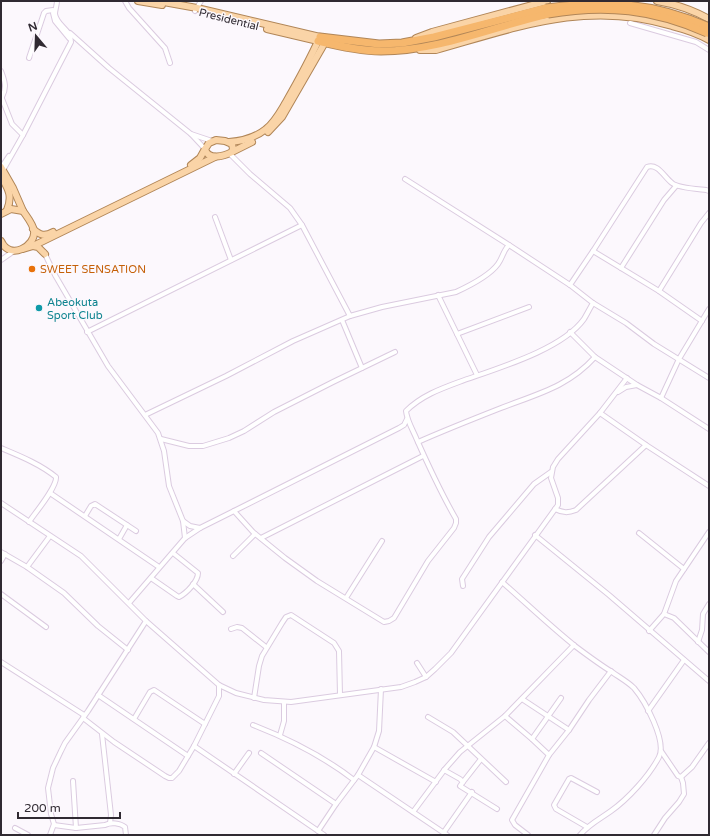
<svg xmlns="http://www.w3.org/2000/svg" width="710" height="836" font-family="'Varela Round',sans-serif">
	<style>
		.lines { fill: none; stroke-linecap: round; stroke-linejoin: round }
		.street-casing { stroke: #dbcbe0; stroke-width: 6 }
		.primary-casing { stroke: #b18658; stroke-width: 8 }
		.highway-casing { stroke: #b18658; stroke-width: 9 }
		.street { stroke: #fff; stroke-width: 4 }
		.primary { stroke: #fad4a7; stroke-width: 6 }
		.highway { stroke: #f6b76d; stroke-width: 7 }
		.highway-bridge-casing { stroke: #b18658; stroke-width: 9; stroke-linecap: butt }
		.highway-bridge { stroke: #f6b76d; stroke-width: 7 }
		.food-dot { fill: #e8710a; stroke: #fcf8fd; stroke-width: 1.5 }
		.culture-dot { fill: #0f9aa8; stroke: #fcf8fd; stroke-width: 1.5 }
		.labels { text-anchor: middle; stroke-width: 3; stroke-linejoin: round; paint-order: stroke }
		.street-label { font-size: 11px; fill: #302a32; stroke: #fcf8fd }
		.food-label { font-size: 11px; fill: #c56008; stroke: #fcf8fd; text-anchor: start }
		.culture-label { font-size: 11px; fill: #0d838f; stroke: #fcf8fd; text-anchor: start }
	</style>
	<rect width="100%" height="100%" fill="#fcf8fd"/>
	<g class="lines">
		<g class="street-casing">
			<g id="street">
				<polyline points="125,1 129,8 165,48 170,63"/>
				<polyline points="195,11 201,1"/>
				<polyline points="53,13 55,21 69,38"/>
				<polyline points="630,23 696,42 709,50"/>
				<polyline points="70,33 109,68 191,134 205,149"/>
				<polyline points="29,58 44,13 46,11 53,10"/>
				<path d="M 1,71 C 5,81 7,88 2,97"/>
				<polyline points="1,96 12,124 23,135"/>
				<polyline points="191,134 212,141"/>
				<polyline points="229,153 250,174 290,208 302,225 350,316"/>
				<polyline points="1,168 9,156"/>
				<path d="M 2,172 L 23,135 L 71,42 C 71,29 57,26 55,14 C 55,10 57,5 57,1"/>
				<polyline points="405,179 509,245"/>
				<polyline points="215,217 231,260"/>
				<polyline points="593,251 659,291 702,321"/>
				<polyline points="44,252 55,275 108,366 158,433 164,451 169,486 183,521 185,538"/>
				<polyline points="1,260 14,251"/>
				<polyline points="621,268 664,200 676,186"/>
				<path d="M 570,285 L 593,251 L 647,167 C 658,163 664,177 672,183 C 678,188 697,189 706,190 L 709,191"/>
				<polyline points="659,291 701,223 709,213"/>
				<polyline points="438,295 477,375"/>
				<polyline points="342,320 362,368"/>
				<polyline points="87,332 302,225"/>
				<polyline points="570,332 595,357 637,385 661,398 709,429"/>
				<polyline points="457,334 529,307"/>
				<polyline points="618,392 626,387 637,385"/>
				<polyline points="661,398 679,359 709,309"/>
				<polyline points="600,413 646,445 709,486"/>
				<path d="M 145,415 L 226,376 L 293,341 L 350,316 L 382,307 L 456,292 C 469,286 490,275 498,264 C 503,257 503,251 509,245 L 570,285 L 593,303 L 626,323 L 654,344 L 709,378"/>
				<polyline points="161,439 189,446 203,446 229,438 244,431 274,412 333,382 395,352"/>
				<path d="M 418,442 C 445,430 473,419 501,408 C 537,394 568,387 595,357"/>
				<path d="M 1,448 C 20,456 40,464 56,477 C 57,487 35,513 29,522"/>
				<polyline points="50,493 159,567"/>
				<polyline points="1,503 81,556 146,621 219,685 236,693 264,700 291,702 401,687 415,682 426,677 435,669 451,653 558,505 558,498 551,478 553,467 558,459 600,413 627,378"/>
				<path d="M 555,509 C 563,513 568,513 576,510 L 646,445"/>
				<path d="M 234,511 L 253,532 L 285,558 L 317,581 L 384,622 L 389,621 L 394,618 L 428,561 L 454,528 L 456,523 L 456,519 C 441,493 429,467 417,440 C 413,430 407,421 406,411 C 421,396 440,389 459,382 C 495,369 562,350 584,319 C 587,314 590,308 593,303"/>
				<polyline points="85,516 91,506 95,504 136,531"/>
				<polyline points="183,521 190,526 200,528"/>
				<polyline points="639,533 684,569"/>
				<polyline points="535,535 609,595 709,681"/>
				<polyline points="261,538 423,456"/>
				<polyline points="119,539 127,525"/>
				<polyline points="1,552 27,567 64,593 98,626 128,650"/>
				<polyline points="233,556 255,534"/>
				<polyline points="1,561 5,554"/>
				<polyline points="27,567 50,536"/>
				<path d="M 151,578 L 177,596 L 179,597 C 187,593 198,581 198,573 L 173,553"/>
				<path d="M 502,582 C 526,603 550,626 575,646 C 587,655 599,664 612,672 C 619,677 628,682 634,688 C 645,701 667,741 659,757 C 649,776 628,799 611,811 C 600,819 589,824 580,835"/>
				<polyline points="193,584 223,612"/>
				<polyline points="463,586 462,579 489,537 534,484 551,472"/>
				<polyline points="1,594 46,627"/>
				<polyline points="346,598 382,541"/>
				<polyline points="129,603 185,538 200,528 234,511 399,428 404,425 407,419"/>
				<polyline points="664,614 674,618 709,652"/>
				<polyline points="231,629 237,627 242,628 266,647"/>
				<polyline points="649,631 664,614 676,581 709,532"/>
				<polyline points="698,642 702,630 703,614 709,604"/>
				<polyline points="1,662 84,715"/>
				<polyline points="417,663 426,677"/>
				<polyline points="98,695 188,756"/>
				<polyline points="254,698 259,666 262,656 282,623 286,617 291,615 334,643 339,651 340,695"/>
				<polyline points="522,699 569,730"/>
				<polyline points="648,711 684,660"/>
				<polyline points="505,716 532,739 549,755"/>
				<polyline points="428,717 453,732 506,782"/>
				<polyline points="83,718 114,742 165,776 169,778 172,778 179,771 194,746 219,696 219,685"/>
				<polyline points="134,719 150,692 154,690 205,724"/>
				<path d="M 253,725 C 289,739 323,756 354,780"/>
				<polyline points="102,734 111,815 110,823"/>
				<polyline points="280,735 284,721 284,702"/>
				<polyline points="532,739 561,698"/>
				<polyline points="194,746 324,835"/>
				<polyline points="374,747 436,782"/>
				<polyline points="661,751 678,776 681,777 692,767 709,743"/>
				<polyline points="261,753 336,804"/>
				<polyline points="444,770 460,779 463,782 460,786 497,809"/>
				<polyline points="234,774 249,753"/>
				<polyline points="358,775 447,835"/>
				<polyline points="73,781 76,828"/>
				<polyline points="463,782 481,759"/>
				<polyline points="413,812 445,769 460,752 505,716 574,645"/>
				<path d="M 54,825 L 76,828 L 105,825 C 111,822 120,823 125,827 L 126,835"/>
				<polyline points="587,827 556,809 554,805 569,779 571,778 597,792"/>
				<polyline points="15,828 28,835"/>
				<polyline points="318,831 336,804 358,775 374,747 379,731 381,689"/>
				<polyline points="444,832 472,792"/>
				<polyline points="50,835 54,824 51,814 48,788 53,768 61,751 65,743 88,711 146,621"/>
				<polyline points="528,835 515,825 512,820 549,755 569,730 589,700 611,671"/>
				<polyline points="654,835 665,818 679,802 684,794 683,783 681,777"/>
			</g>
		</g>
		<g class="primary-casing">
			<g id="primary">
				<polyline points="138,1 162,5"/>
				<path d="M 158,1 L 197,8 L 320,37 C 310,59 298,81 286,102 C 280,112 275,122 266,129 C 255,138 243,141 229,142"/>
				<path d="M 657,1 C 675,4 693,10 709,19"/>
				<polyline points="267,29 318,41"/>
				<polyline points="416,38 432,32 547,1"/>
				<path d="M 420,50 L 436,50 C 518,27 587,0 672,26 C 684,29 697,33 709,40"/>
				<polyline points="268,132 282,117 327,39"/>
				<path d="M 216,140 L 225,141 L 232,144 L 233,149 L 232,152 C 224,156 208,161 205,149 L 209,143 Z"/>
				<polyline points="232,152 252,142"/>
				<polyline points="191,165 200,158 205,149"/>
				<polyline points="1,167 13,188 23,211"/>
				<path d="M 1,176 C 8,189 13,195 7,210"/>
				<path d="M 1,214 L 11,209 L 23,211 C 27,217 33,224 34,231 C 36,246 10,261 1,241"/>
				<path d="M 33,229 C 40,235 44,237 53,232"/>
				<polyline points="33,246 38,247 45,254"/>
				<polyline points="23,249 33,246 215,157"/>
			</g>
		</g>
		<g class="highway-casing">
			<g id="highway">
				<polyline points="320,37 379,44 402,43 434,37 546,8"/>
				<path d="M 318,41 C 338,46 361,51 381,51 C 438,51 493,27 548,14"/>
			</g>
		</g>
		<use href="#street" class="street"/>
		<use href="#primary" class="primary"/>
		<use href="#highway" class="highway"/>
		<g class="highway-bridge-casing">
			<g id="highway-bridge">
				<path d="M 546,8 C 606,0 653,2 709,27"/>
				<path d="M 548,14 C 605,4 654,9 707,33"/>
			</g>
		</g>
		<use href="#highway-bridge" class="highway-bridge"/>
	</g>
	<circle class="food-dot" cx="32" cy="269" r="4"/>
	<circle class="culture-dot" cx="39" cy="308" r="4"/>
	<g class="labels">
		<g class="street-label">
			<text transform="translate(229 19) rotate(14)" y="4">Presidential</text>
		</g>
		<g class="food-label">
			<text x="40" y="273">SWEET SENSATION</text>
		</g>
		<g class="culture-label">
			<text x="47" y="306">Abeokuta<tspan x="47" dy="13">Sport Club</tspan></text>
		</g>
	</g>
	<rect width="710" height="836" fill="none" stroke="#302a32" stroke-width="4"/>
	<g transform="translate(36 36) rotate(341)" stroke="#fcf8fd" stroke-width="3" paint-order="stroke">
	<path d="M0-3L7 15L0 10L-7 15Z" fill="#302a32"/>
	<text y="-6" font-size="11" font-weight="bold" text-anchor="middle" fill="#302a32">N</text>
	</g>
	<path d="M18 812v6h102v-6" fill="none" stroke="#302a32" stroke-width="2"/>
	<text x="24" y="812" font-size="12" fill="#302a32" stroke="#fcf8fd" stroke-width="3" paint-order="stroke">200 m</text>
</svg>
